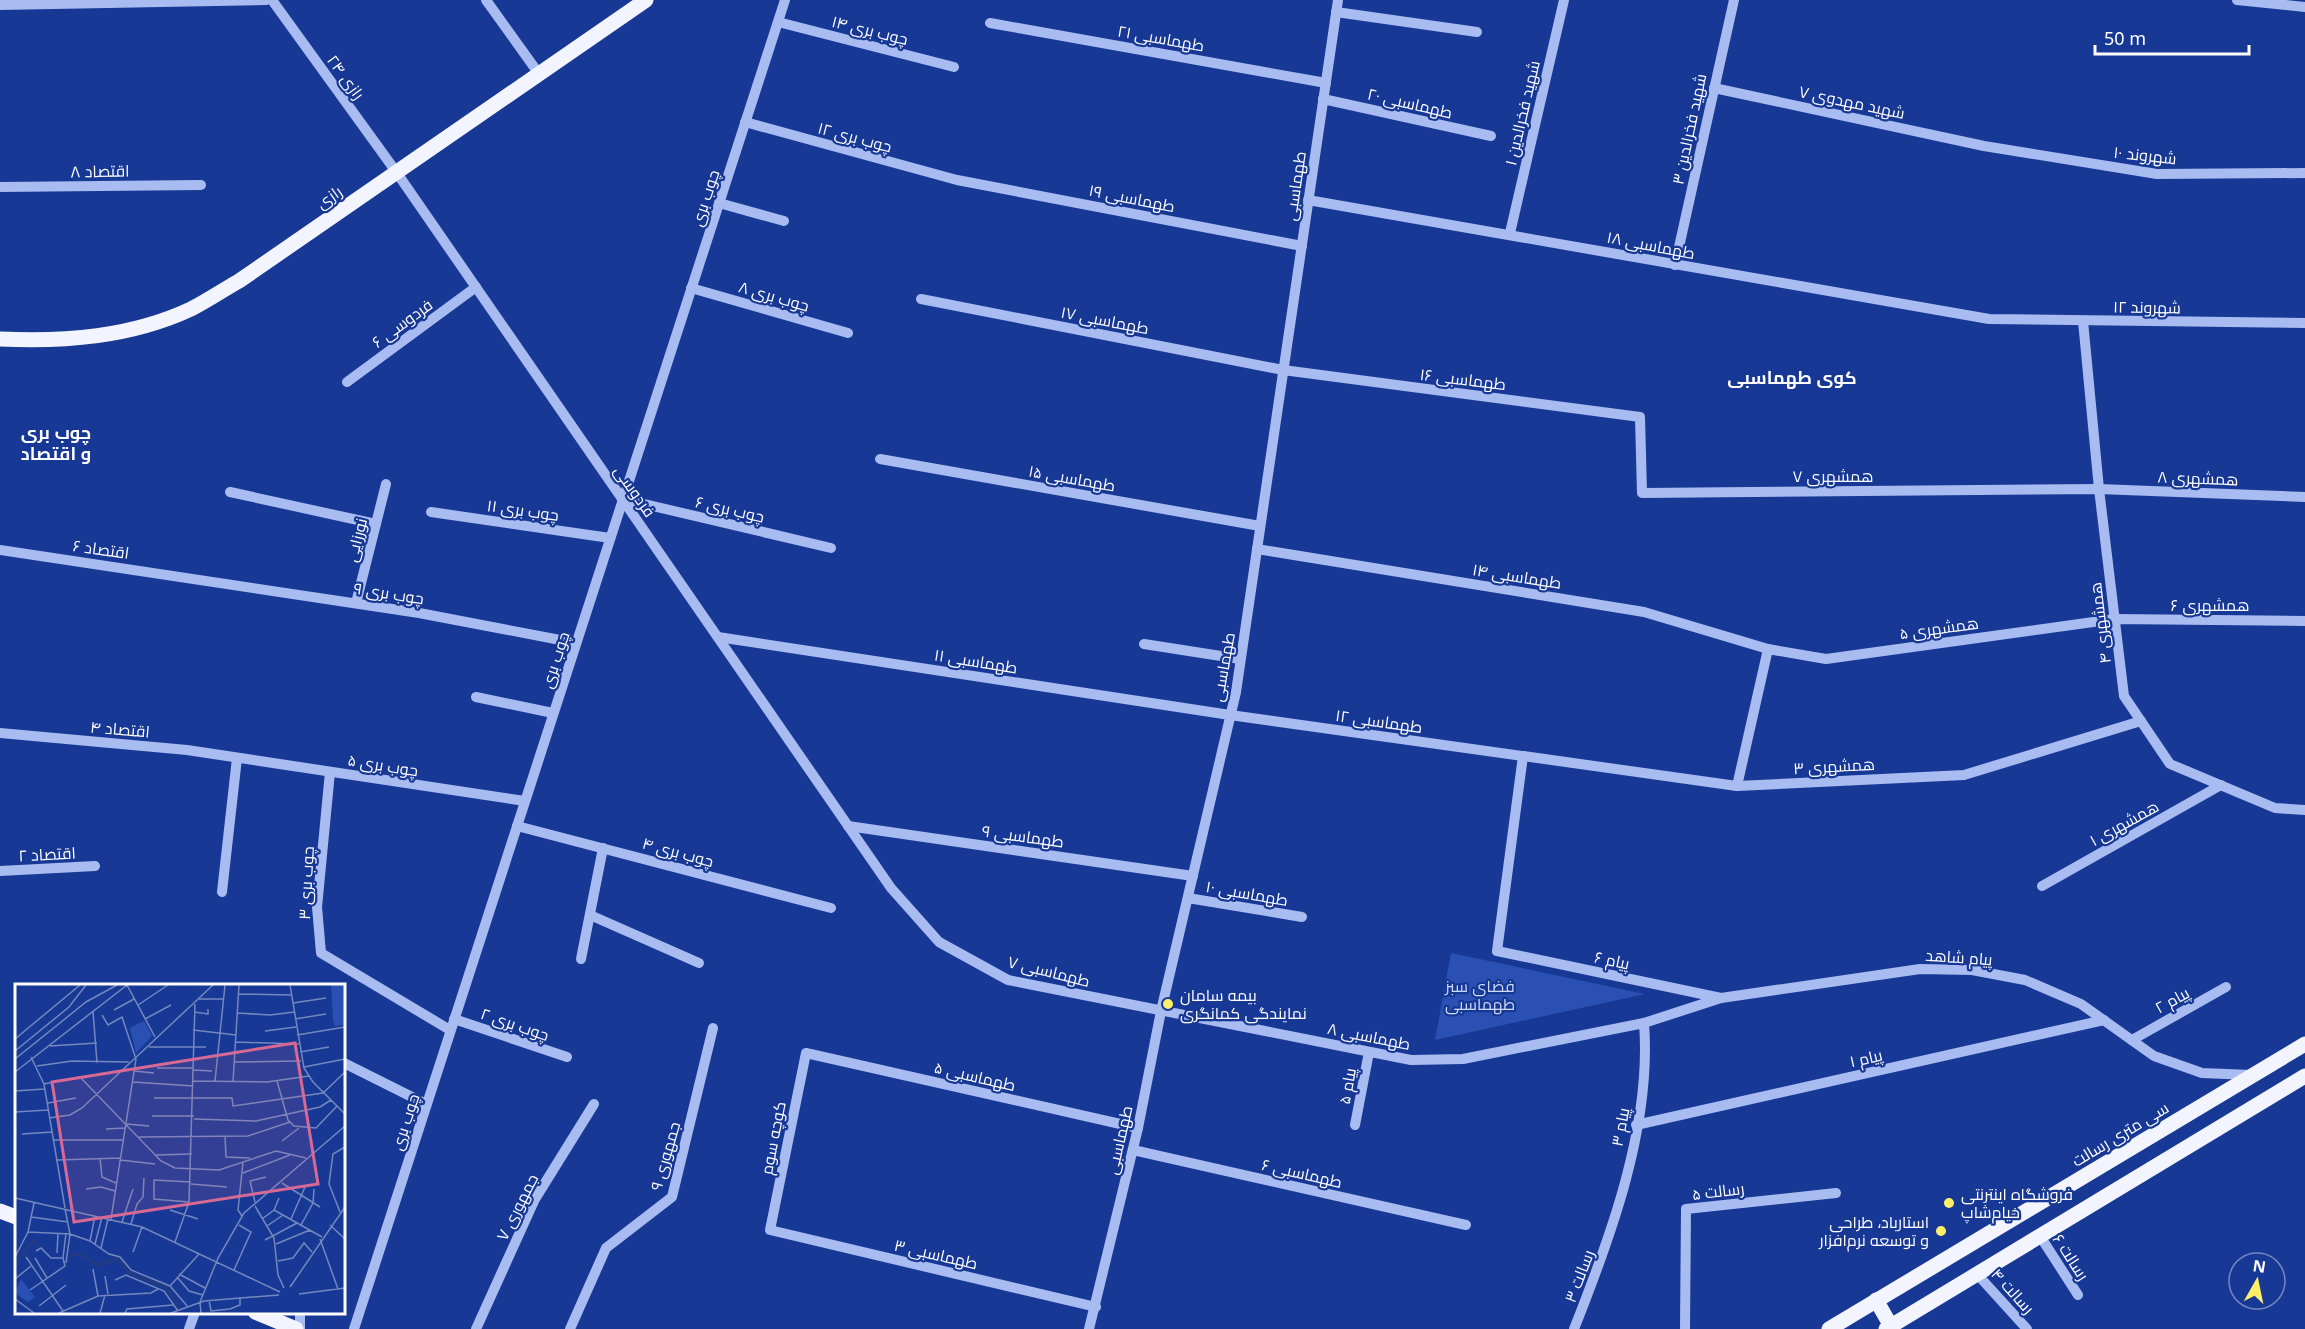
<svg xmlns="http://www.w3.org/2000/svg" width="2305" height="1329" font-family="'Noto Sans',Cairo,sans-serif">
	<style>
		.green { fill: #2a50b4 }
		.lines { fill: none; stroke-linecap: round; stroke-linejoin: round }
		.minor { stroke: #a8bcf1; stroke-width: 10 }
		.major { stroke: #f2f5ff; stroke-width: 15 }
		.poi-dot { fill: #ffee68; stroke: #173895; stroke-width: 2 }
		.labels { text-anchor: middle; stroke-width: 4.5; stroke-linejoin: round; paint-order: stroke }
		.street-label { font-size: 16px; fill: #fff; stroke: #173895 }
		.park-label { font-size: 16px; fill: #cfdbfc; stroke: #173895 }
		.poi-label { font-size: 16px; fill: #fff; stroke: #173895; text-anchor: start }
		.neighbourhood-label { font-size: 18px; font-weight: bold; fill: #fff; stroke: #173895 }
		.inset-river { fill: none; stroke: #233b82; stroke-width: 3 }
		.inset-road { fill: none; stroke: #7488bf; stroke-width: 1.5 }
		.view { fill: #d76994; fill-opacity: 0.15; stroke: #d76994; stroke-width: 3 }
		.inset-edge { fill: none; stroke: #fff; stroke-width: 3 }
	</style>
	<rect width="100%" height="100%" fill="#173895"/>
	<polygon class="green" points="1451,953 1645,994 1435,1040"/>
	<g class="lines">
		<g class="minor">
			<polyline points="272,0 397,173 891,888 939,942 1008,980 1411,1060 1463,1059 1644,1023 1721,998 1920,969 1972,970 2025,980 2081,1004 2154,1056 2202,1073 2251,1075"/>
			<polyline points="486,0 539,74"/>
			<polyline points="2237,0 2305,7"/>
			<polyline points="0,5 266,0"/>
			<polyline points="1336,12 1477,32"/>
			<polyline points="778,22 954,67"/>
			<polyline points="990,23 1326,83"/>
			<polyline points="1714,88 1984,146 2157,174 2305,173"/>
			<polyline points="1323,99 1491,136"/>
			<polyline points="745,122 957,180 1302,246"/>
			<polyline points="0,187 201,185"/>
			<polyline points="1308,200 1989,319 2305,323"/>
			<polyline points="719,203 784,221"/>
			<polyline points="1510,233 1564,0"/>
			<polyline points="1675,265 1734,0"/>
			<polyline points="691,288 848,333"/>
			<polyline points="921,299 1283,370 1640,417 1642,493 2099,489 2305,497"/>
			<polyline points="2083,321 2099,489 2124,696 2170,764 2275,808 2305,810"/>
			<polyline points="347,382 476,287"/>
			<polyline points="880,459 1260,526"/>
			<polyline points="230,492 376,524"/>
			<polyline points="623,499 831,548"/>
			<polyline points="431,512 610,538"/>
			<polyline points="1257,549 1644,612 1768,649 1826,659 2115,619 2305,621"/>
			<polyline points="0,550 419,613 576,643"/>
			<polyline points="356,603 386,484"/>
			<polyline points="718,637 1230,715 1737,786 1964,775 2141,721"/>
			<polyline points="1144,644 1240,659"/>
			<polyline points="476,697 553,713"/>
			<polyline points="0,733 187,750 525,801"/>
			<polyline points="1523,756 1497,951 1721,998"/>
			<polyline points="330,772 317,907 321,953 450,1030"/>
			<polyline points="1737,786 1768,649"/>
			<polyline points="517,826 831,908"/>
			<polyline points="848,826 1193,876"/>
			<polyline points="0,871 95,866"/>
			<polyline points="2042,886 2221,785"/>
			<polyline points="222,892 237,758"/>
			<polyline points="1188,898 1302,917"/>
			<polyline points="590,915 699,963"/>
			<polyline points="581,959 603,848"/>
			<polyline points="454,1019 567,1057"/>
			<polyline points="2132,1040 2226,987"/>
			<polyline points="344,1063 426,1104"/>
			<polyline points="1355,1125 1369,1052"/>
			<polyline points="1636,1125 2104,1020"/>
			<polyline points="1133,1150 1466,1225"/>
			<polyline points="2040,1236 2078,1295"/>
			<polyline points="1977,1274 2027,1329"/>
			<polyline points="1096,1307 770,1230 806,1053 1138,1128"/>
			<polyline points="300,1312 300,1329"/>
			<polyline points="189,1329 195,1312"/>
			<polyline points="354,1329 785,0"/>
			<polyline points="476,1329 535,1199 594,1104"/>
			<polyline points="570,1329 606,1248 672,1197 713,1028"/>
			<polyline points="1089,1329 1138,1128 1161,1011 1236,692 1338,0"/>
			<path d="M 1574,1329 C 1611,1236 1652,1125 1644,1023"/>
			<polyline points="1685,1329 1686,1209 1836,1193"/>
		</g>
		<g class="major">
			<path d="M 0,339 C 65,342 131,337 191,309 C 207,301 223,290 239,281 L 646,0"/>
			<polyline points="0,1211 16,1217"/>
			<polyline points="1876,1300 1891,1326"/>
			<polyline points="255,1312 296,1329"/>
			<polyline points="1829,1329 2305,1044"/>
			<polyline points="1886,1329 2305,1076"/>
		</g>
	</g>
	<g class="poi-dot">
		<circle cx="1168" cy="1004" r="6"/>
		<circle cx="1949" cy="1203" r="6"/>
		<circle cx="1941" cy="1231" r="6"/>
	</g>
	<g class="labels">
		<g class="street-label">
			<text transform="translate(870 30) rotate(14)" y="6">۱۴ چوب بری</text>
			<text transform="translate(1161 38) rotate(10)" y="6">۲۱ طهماسبی</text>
			<text transform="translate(346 77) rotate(54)" y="6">رازی ۲۴</text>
			<text transform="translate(1852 102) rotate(12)" y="6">۷ شهید مهدوی</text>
			<text transform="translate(1410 103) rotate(13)" y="6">۲۰ طهماسبی</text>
			<text transform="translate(1522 113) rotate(-77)" y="6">۱ شهید فخرالدین</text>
			<text transform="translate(1689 129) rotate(-78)" y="6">۳ شهید فخرالدین</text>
			<text transform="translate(855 137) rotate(15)" y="6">۱۲ چوب بری</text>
			<text transform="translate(2145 155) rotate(6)" y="6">شهروند ۱۰</text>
			<text transform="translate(100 171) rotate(-1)" y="6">۸ اقتصاد</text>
			<text transform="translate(1295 186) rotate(-82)" y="6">طهماسبی</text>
			<text transform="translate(329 197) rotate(-35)" y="6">رازی</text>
			<text transform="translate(705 198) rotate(-72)" y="6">چوب بری</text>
			<text transform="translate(1132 198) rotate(11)" y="6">۱۹ طهماسبی</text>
			<text transform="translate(1651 245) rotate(11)" y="6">۱۸ طهماسبی</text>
			<text transform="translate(774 296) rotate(16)" y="6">۸ چوب بری</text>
			<text transform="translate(2147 307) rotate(1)" y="6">شهروند ۱۲</text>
			<text transform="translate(1105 320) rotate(11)" y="6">۱۷ طهماسبی</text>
			<text transform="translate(402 323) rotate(-36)" y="6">فردوسی ۶</text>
			<text transform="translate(1463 379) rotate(7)" y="6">۱۶ طهماسبی</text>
			<text x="1833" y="482">۷ همشهری</text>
			<text transform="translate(1072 478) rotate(10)" y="6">۱۵ طهماسبی</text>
			<text transform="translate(2198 478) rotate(2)" y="6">۸ همشهری</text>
			<text transform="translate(635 491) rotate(55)" y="6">فردوسی</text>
			<text transform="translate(730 509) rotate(13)" y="6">۶ چوب بری</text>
			<text transform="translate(523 510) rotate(8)" y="6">۱۱ چوب بری</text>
			<text transform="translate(356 540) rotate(-76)" y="6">نورزایی</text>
			<text transform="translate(101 549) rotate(8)" y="6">۶ اقتصاد</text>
			<text transform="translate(1517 576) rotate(9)" y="6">۱۴ طهماسبی</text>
			<text transform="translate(389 593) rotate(9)" y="6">۹ چوب بری</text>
			<text x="2210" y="611">۶ همشهری</text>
			<text transform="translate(2100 623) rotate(-97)" y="6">همشهری ۴</text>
			<text transform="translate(1939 628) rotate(-8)" y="6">۵ همشهری</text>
			<text transform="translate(555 660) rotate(-72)" y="6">چوب بری</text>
			<text transform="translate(976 661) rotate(9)" y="6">۱۱ طهماسبی</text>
			<text transform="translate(1223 667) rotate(-80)" y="6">طهماسبی</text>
			<text transform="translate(1379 721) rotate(8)" y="6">۱۲ طهماسبی</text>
			<text transform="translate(120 729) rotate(5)" y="6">۴ اقتصاد</text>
			<text transform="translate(383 765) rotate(9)" y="6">۵ چوب بری</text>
			<text transform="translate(1834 766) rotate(-3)" y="6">۳ همشهری</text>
			<text transform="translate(2124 823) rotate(-29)" y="6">۱ همشهری</text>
			<text transform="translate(1023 836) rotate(8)" y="6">۹ طهماسبی</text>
			<text transform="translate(678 852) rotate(15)" y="6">۴ چوب بری</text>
			<text transform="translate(47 854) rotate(-3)" y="6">۲ اقتصاد</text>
			<text transform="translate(306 883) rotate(-87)" y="6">۳ چوب بری</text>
			<text transform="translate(1247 893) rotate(10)" y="6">۱۰ طهماسبی</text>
			<text transform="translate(1959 957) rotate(4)" y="6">پیام شاهد</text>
			<text transform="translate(1612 960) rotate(12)" y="6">۶ پیام</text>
			<text transform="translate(1049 971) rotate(14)" y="6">۷ طهماسبی</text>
			<text transform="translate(2172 1000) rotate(-29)" y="6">۲ پیام</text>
			<text transform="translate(515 1024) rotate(19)" y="6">۲ چوب بری</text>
			<text transform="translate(1369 1036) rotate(11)" y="6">۸ طهماسبی</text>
			<text transform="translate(1866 1058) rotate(-13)" y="6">۱ پیام</text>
			<text transform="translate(975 1076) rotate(13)" y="6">۵ طهماسبی</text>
			<text transform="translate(1347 1086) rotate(-80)" y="6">۵ پیام</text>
			<text transform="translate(405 1122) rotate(-72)" y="6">چوب بری</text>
			<text transform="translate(1620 1127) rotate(-79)" y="6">۳ پیام</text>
			<text transform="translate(2120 1134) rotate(-31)" y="6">سی متری رسالت</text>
			<text transform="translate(773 1138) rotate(-79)" y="6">کوچه سوم</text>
			<text transform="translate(1119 1140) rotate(-77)" y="6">طهماسبی</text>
			<text transform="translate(665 1156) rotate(-74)" y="6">۹ جمهوری</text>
			<text transform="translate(1302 1173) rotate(13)" y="6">۶ طهماسبی</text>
			<text transform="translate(1718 1191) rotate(-7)" y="6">۵ رسالت</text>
			<text transform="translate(517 1207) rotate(-63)" y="6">۷ جمهوری</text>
			<text transform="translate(936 1254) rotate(13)" y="6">۳ طهماسبی</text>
			<text transform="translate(2071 1257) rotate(57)" y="6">۶ رسالت</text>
			<text transform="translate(1579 1276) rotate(-69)" y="6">۳ رسالت</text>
			<text transform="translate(2013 1291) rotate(48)" y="6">۴ رسالت</text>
		</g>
		<g class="park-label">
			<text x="1480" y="992">فضای سبز<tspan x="1480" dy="18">طهماسبی</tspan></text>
		</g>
		<g class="poi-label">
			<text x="1180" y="1001">بیمه سامان<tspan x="1180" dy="18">نمایندگی کمانگری</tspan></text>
			<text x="1961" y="1200">فروشگاه اینترنتی<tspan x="1961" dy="18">خیام‌شاپ</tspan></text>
			<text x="1929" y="1228" text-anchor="end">استارباد، طراحی<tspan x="1929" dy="18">و توسعه نرم‌افزار</tspan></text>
		</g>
		<g class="neighbourhood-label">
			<text x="1792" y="384">کوی طهماسبی</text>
			<text x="56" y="439">چوب بری<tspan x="56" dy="21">و اقتصاد</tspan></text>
		</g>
	</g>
	<g transform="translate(15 984)">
		<rect width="330" height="330" fill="#173895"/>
		<path d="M 316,1 L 330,1 L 330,41 L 320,42 L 318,37 ZM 129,37 L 137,52 L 121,69 L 115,44 ZM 6,295 L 20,313 L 13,318 L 0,309 Z" fill="#2a50b4"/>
		<path class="inset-river" d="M 52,272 L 64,270 L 83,281 L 104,274 L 114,289 L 151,303 L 166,326M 0,279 L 18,257 L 29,265"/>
		<path class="inset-road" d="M 112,1 L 140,53M 275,1 L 289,84 L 298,98 L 330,130M 224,10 L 277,11M 184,15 L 208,15M 278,19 L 311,14M 123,21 L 153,1M 99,26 L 119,15M 78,27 L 82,79M 179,28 L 193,30 L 193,25M 223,29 L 255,31 L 279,28M 87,31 L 93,41 L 107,33 L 121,75 L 96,235M 130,35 L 156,21M 280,35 L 311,30M 178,46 L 221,51M 250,47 L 281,43M 282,51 L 330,43M 0,55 L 65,1M 221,58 L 284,60M 35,62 L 82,59M 134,63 L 191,63M 0,67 L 54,23 L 71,1M 285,68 L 314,63M 16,73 L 29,100 L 50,224M 0,75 L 71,18 L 102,1M 219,78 L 286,77M 22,82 L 57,77 L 114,78M 289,83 L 330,75M 142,84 L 178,84M 178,86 L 197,87M 119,87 L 139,89M 0,88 L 112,1M 178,97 L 252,98 L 294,92M 200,97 L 210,1M 262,97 L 273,136 L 279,142 L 301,144M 118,98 L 178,102M 218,98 L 224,1M 29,100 L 65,93 L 146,177 L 160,184 L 204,186 L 261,167 L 291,174M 0,107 L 29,105M 139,114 L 217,114 L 218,122 L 308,109 L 329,89M 33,119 L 61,114M 0,128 L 33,126M 137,132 L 179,132M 34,134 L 55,131 L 67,124 L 198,1M 179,135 L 241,137 L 305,123 L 316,116M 112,140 L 134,142M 301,144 L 322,122M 91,145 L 110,144M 7,150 L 37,148M 210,152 L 211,173 L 235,174M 124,153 L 233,152 L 275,138M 38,156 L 108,156M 267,157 L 284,144M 141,171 L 177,170M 85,174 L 87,193 L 101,199M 42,176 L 106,174M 105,176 L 140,180M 228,189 L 275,171M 267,199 L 305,223M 176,200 L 212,203M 71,205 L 86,203 L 100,207M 0,214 L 127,243 L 265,308M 174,218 L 139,215 L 139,196 L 176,198M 240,218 L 235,197 L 251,193M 240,222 L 259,254 L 263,291 L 269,304M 50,225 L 55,250 L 51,279M 155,226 L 183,235M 259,226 L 307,253M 325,228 L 314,200 L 318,170 L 330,163M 227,232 L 223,226 L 228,178M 16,233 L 53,238M 247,235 L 259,226 L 264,214M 276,235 L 290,203M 107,238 L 118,205M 116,240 L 122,220 L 128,213 L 129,194M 286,241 L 298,219 L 299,205M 315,241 L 330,255M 252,242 L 268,231M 13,248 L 55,250 L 75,257 L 94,270 L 105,273 L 116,286 L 155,302 L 173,323M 305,255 L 323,305M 250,256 L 282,239M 75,257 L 80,232M 160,258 L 174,218 L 180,20M 80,260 L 87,233M 261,260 L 295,246M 86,264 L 93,235M 118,268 L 127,243M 42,269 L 43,249M 0,273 L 13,248 L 19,219M 11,273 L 48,327M 20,274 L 32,294M 48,274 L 51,249M 263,277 L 278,274 L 289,259 L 297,268M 78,285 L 83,312M 219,286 L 236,248 L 224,241M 164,290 L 190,304M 0,292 L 0,295 L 16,282M 90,292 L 93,310M 162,293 L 174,307 L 188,311M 100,296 L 111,291 L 149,307 L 163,327M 155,302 L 184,270M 275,303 L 330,223M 15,306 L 50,282 L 48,274 L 36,274 L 26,264 L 21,267M 284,310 L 330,304M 0,315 L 19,329M 194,316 L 196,327 L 215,325 L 225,321 L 225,313M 24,322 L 51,301M 44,329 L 83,312 L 136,309 L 143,305M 85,329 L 90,311M 110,329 L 112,325 L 158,321M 156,329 L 189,317 L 264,311M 186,329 L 185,318 L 203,274 L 229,229 L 330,142"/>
		<path class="view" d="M 280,59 L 303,200 L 59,238 L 37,98 Z"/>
		<rect width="330" height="330" class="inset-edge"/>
	</g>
	<g transform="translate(2257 1281) rotate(9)"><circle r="28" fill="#173895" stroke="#7488bf" stroke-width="1.5"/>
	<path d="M0-4.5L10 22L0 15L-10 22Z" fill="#ffee68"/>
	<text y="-9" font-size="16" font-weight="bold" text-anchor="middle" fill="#ffffff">N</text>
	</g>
	<path d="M2095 45v9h154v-9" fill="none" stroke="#ffffff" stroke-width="3"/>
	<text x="2104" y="45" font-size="18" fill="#ffffff" stroke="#173895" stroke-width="4.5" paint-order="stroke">50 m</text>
</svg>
